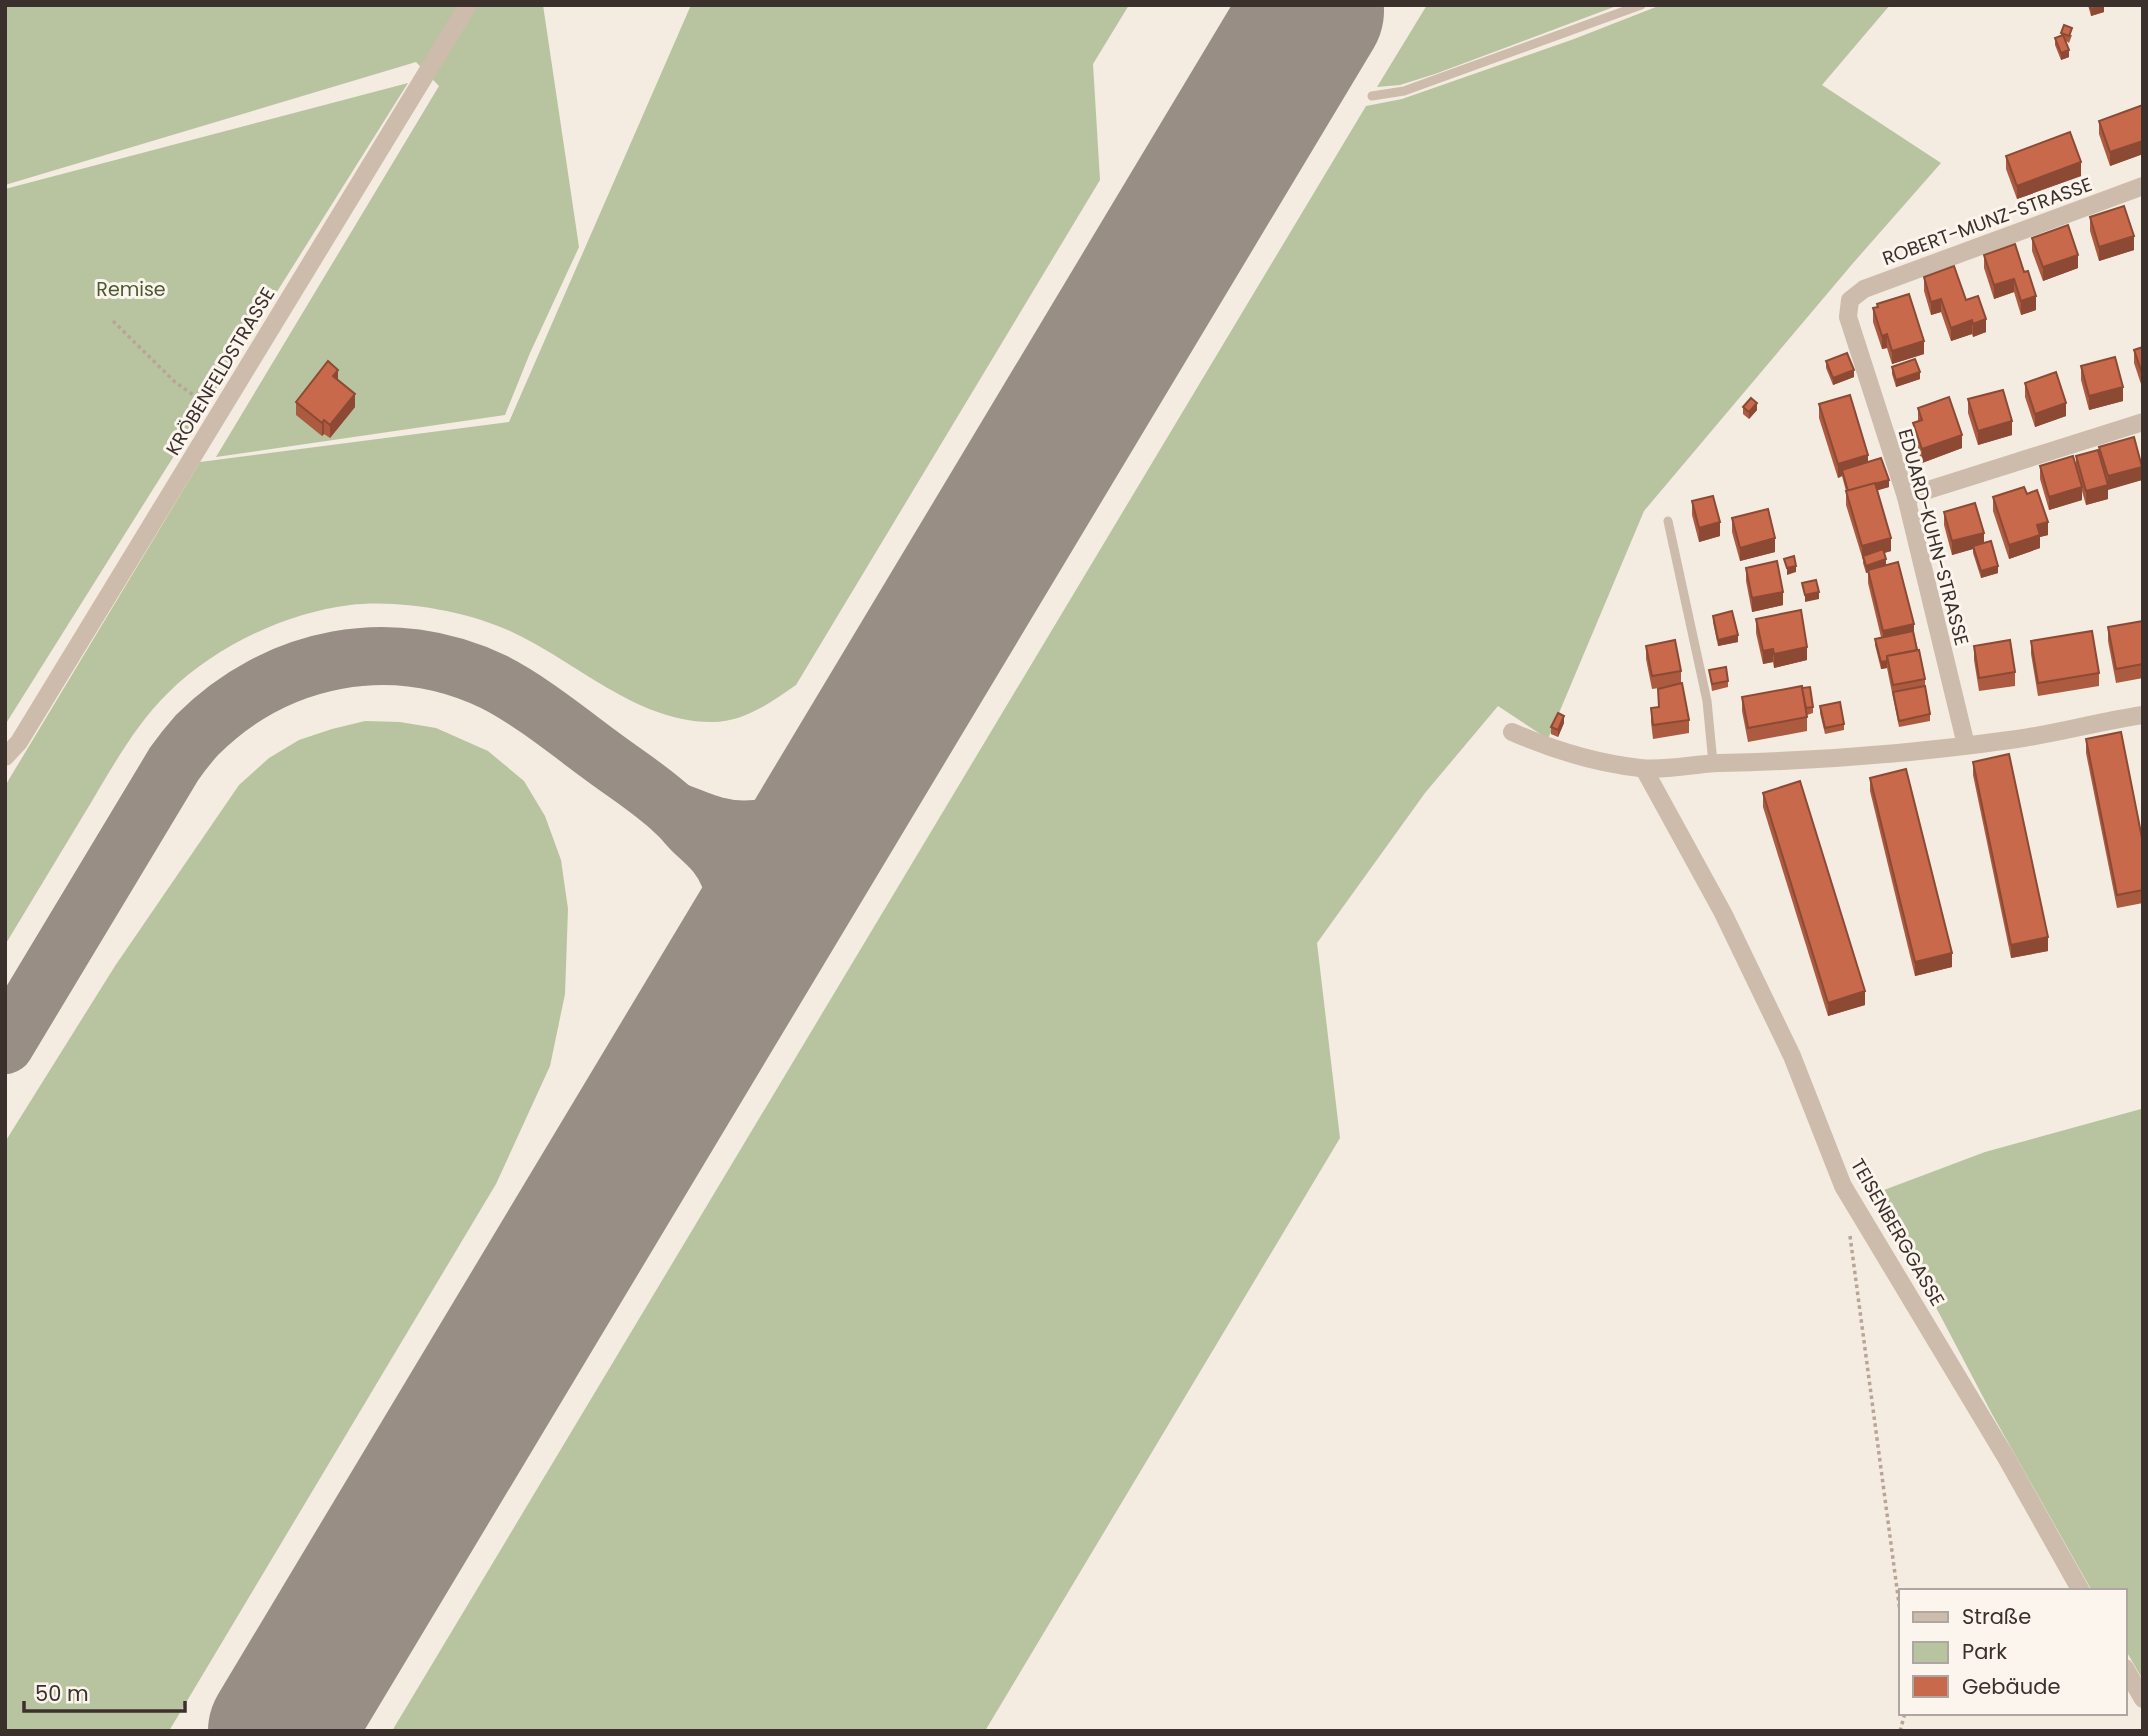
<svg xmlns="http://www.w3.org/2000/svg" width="2148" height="1736" font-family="Poppins,sans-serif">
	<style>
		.green { fill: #b8c4a0 }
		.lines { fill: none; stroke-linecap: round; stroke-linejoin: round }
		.taxiway { stroke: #988e86; stroke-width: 58 }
		.runway { stroke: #988e86; stroke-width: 144 }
		.path { stroke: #b9a596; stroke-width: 3.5; stroke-dasharray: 3.5 3.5; stroke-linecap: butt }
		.lane { stroke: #cdbbac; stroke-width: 9 }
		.street { stroke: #cdbbac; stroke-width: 18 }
		.wall { fill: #ac5a40 }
		.shaded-wall { fill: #8c4a34 }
		.building { fill: #c8694b; stroke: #8c4a34; stroke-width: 2 }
		.labels { text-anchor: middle; stroke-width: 6; stroke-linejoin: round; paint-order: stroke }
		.street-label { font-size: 19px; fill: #3b302b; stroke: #fbf5ee }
		.park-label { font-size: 19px; fill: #4a5a2e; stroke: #fbf5ee }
	</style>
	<rect width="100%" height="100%" fill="#f4ebe1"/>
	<g class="green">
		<polygon points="5,5 543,5 579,247 530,353 505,415 216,457 439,86 416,62 5,185"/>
		<path d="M 691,5 L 1129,5 L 1093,64 L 1100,180 L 796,685 C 770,703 743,723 710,722 C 635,721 576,661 510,631 C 467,611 398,599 350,605 C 285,613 214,647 168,693 C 137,723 114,764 92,801 C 63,849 34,897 5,945 L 5,786 L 200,462 L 509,422 Z"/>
		<polygon points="1427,5 1619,5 1435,74 1400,85 1377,87"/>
		<polygon points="1661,5 1890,5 1822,85 1941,163 1854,262 1644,511 1548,739 1498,706 1425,793 1317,943 1340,1138 985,1731 392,1731 1366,106 1402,99 1574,39"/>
		<polygon points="408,83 5,725 5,189"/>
		<polygon points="365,721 400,722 436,728 488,751 524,781 545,816 561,860 568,909 565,994 550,1066 496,1184 169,1731 5,1731 5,1142 115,966 239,785 269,758 299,740 332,729"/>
		<polygon points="2141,1109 2143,1117 2143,1680 2125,1649 2125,1591 2092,1591 1992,1414 1876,1193 1985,1152"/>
	</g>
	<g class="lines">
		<g class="taxiway">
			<path d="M 675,811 C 689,816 703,823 717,826 C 769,840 807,812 848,784"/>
			<path d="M 5,1045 L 174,764 C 181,754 189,744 197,735 C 277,655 392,633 494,682 C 528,699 568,731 599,754 C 624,773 652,790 675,812 C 682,818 687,825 693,831 C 709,846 720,854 729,876 C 739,903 737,936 739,965"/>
		</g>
		<polyline class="runway" points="280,1731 1312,11"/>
		<g class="path">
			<polyline points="113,321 175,382 203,402"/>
			<polyline points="1850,1236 1901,1619"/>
			<polyline points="1900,1731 1905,1713"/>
		</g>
		<g class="lane">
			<polyline points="1372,96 1404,91 1641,5"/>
			<polyline points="1668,521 1707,701 1713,763"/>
		</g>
		<g class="street">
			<polyline points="1906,497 2143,422"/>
			<path d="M 1512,732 C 1553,750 1595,763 1640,768 C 1665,771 1693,764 1719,763 C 1817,761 1920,753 2017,739 C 2059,733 2101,721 2143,715"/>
			<polyline points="1966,745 1906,497 1848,317 1850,300 1864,289 2143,186"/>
			<polyline points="5,757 19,742 468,5"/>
			<polyline points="1644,769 1723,913 1792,1056 1843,1186 2007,1459 2081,1591"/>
			<polyline points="2125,1668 2143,1699"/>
		</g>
	</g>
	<g class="wall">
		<polygon points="2088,5 2104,5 2104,12 2091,16"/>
		<polygon points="2061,33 2072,35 2069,43 2066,41 2069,57 2061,60 2055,45 2055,38 2061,36"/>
		<polygon points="2143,105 2143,154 2110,166 2099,134 2099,121"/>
		<polygon points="2006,156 2081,176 2017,199 2006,169"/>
		<polygon points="2090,217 2134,250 2099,261 2090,231"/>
		<polygon points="2032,238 2078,268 2043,281 2032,251"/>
		<polygon points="2015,244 2036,310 2021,315 2014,292 1994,299 1984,268 1984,255"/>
		<polygon points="1924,277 1966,300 1986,332 1973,337 1972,334 1951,341 1941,312 1931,315 1924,291"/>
		<polygon points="1873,308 1924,354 1892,364 1887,348 1882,349 1873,322"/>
		<polygon points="2143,347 2143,390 2134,363 2134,350"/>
		<polygon points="1826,361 1854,377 1833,385 1826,368"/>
		<polygon points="2081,366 2123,401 2089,410 2081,380"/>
		<polygon points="1892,367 1920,379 1896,387 1892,374"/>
		<polygon points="338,380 355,407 330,438 324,434 322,436 296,415 296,402"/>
		<polygon points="2025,383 2066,416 2035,427 2025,397"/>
		<polygon points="1968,399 2012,435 1978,445 1968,413"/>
		<polygon points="1819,404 1889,487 1877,490 1891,551 1884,553 1886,565 1914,633 1925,679 1925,686 1930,714 1930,721 1899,727 1887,668 1881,669 1875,645 1875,639 1881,637 1868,583 1868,572 1866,573 1863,563 1863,560 1846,505 1846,491 1842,476 1838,478 1819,418"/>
		<polygon points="1743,407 1757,410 1749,419 1743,414"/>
		<polygon points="1918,408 1962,448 1922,463 1913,436 1913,423 1918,421"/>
		<polygon points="2099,447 2142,480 2108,489 2108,499 2086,505 2082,491 2082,500 2049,510 2040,479 2040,466 2076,467 2076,456 2099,456"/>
		<polygon points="2027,494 2048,535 2040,537 2040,548 2009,559 1993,511 1993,497"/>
		<polygon points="1692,501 1720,536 1699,542 1692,515"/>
		<polygon points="1944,512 1984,543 1998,573 1981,578 1973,553 1973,549 1952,555 1944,525"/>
		<polygon points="1732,518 1775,552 1740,561 1732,532"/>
		<polygon points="1746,568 1783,605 1752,612 1746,581"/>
		<polygon points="1713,616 1738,642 1718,646 1713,622"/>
		<polygon points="1756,619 1807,660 1774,668 1773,662 1763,664 1756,633"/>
		<polygon points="2143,621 2143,678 2116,683 2108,641 2108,627"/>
		<polygon points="2031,641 2099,673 2099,686 2038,696 2031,654"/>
		<polygon points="1646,646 1681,671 1681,683 1689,720 1689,733 1653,739 1651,722 1651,708 1658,707 1658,689 1659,688 1652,689 1646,659"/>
		<polygon points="1974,646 2015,672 2015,686 1979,691 1974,660"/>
		<polygon points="1709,670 1728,681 1728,687 1712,691"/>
		<polygon points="1742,697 1813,707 1813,713 1807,715 1807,731 1748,742 1742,711"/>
		<polygon points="1820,706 1844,724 1844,730 1825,734 1820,713"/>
		<polygon points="1564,723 1558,737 1551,734 1551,727"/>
		<polygon points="2086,739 2143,843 2143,903 2117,908 2086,753"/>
		<polygon points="1973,762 2048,951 2011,958 1973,775"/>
		<polygon points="1870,778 1952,967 1915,976 1870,791"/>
		<polygon points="1763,793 1865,1005 1828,1016 1763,807"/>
	</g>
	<g class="shaded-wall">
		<polygon points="2104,5 2104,12 2091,16 2091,9"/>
		<polygon points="2069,50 2069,57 2061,60 2061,53"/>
		<polygon points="2143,141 2143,154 2110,166 2110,152"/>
		<polygon points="2081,162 2081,176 2017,199 2017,186"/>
		<polygon points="2134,236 2134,250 2099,261 2099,247"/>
		<polygon points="2078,255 2078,268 2043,281 2043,267"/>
		<polygon points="2014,279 2014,292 1994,299 1994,285"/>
		<polygon points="2036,296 2036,310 2021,315 2021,301"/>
		<polygon points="1941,299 1941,312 1931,315 1931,302"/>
		<polygon points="1986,319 1986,332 1973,337 1973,324"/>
		<polygon points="1972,320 1972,334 1951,341 1951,328"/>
		<polygon points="1887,334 1887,348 1882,349 1882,336"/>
		<polygon points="1924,341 1924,354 1892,364 1892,351"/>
		<polygon points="338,370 338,383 333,376"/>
		<polygon points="1854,370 1854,377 1833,385 1833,378"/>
		<polygon points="1920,372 1920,379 1896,387 1896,380"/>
		<polygon points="2123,387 2123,401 2089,410 2089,396"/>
		<polygon points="355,394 355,407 330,438 330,425"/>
		<polygon points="1757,403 1757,410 1749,419 1749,412"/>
		<polygon points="2066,403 2066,416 2035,427 2035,414"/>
		<polygon points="324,420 324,434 322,436 322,423"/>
		<polygon points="2012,421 2012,435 1978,445 1978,431"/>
		<polygon points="1962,435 1962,448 1922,463 1922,449"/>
		<polygon points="1868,455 1868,468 1842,470 1842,476 1838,478 1838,464"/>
		<polygon points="2142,467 2142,480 2108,490 2108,476"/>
		<polygon points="1889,480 1889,487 1849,499 1849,492"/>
		<polygon points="2108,485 2108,499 2086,505 2086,491"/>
		<polygon points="2082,487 2082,500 2049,510 2049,497"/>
		<polygon points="1720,522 1720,536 1699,542 1699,528"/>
		<polygon points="2048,522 2048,535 2040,537 2040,548 2009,559 2009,545 2037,525"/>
		<polygon points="1984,533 1984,546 1973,546 1973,549 1952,555 1952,541"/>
		<polygon points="1775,538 1775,552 1740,561 1740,548"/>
		<polygon points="1891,538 1891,551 1864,559 1863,556 1862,560 1862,546"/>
		<polygon points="1886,559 1886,566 1866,573 1866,566"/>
		<polygon points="1796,566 1796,572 1787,575 1787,568"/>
		<polygon points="1998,566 1998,573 1981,578 1981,571"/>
		<polygon points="1783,592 1783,605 1752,612 1752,598"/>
		<polygon points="1819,592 1819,599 1805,602 1805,595"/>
		<polygon points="1914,624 1914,637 1883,644 1883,631"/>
		<polygon points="1738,635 1738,642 1718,646 1718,640"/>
		<polygon points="1807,647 1807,660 1774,668 1774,654"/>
		<polygon points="1773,649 1773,662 1763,664 1763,651"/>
		<polygon points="1887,661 1887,668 1881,669 1881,662"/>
		<polygon points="1564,716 1564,723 1558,737 1558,730"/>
		<polygon points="2048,937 2048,951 2011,958 2011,945"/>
		<polygon points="1952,953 1952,967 1915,976 1915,962"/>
		<polygon points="1865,991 1865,1005 1828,1016 1828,1003"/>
	</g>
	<g class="building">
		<polygon points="2090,5 2103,5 2091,9"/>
		<polygon points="2064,25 2072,28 2069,36 2061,33"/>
		<polygon points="2063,35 2069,50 2061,53 2055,38"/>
		<polygon points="2143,105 2143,141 2110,152 2099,121"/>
		<polygon points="2070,132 2081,162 2017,186 2006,156"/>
		<polygon points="2124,206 2134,236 2099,247 2090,217"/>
		<polygon points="2068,225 2078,255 2043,267 2032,238"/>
		<polygon points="2015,244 2024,272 2028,271 2036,296 2021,301 2014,279 1994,285 1984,255"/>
		<polygon points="1954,266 1966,300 1978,296 1986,319 1973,324 1972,320 1951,328 1941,299 1931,302 1924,277"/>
		<polygon points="1909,294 1924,341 1892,351 1887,334 1882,336 1873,308 1878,307 1877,304"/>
		<polygon points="2143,347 2143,376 2134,350"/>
		<polygon points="1847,353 1854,370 1833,378 1826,361"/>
		<polygon points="2115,357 2123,387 2089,396 2081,366"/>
		<polygon points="1915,359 1920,372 1896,380 1892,367"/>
		<polygon points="328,361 338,370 333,376 355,394 330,425 324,420 322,423 296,402"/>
		<polygon points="2056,372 2066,403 2035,414 2025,383"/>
		<polygon points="2003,390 2012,421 1978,431 1968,399"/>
		<polygon points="1850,395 1868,455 1838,464 1819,404"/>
		<polygon points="1949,397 1962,435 1922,449 1913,423 1922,420 1918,408"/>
		<polygon points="1751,398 1757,403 1749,412 1743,407"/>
		<polygon points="2134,437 2142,467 2108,476 2099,447"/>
		<polygon points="2098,450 2108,485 2086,491 2076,456"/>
		<polygon points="2073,456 2082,487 2049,497 2040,466"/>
		<polygon points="1881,458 1889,480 1848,491 1842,470"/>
		<polygon points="1875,483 1891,538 1862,546 1846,491"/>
		<polygon points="2024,487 2027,494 2037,490 2048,522 2037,525 2040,535 2009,545 1993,497"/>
		<polygon points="1713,496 1720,522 1699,528 1692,501"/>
		<polygon points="1975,503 1984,533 1952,541 1944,512"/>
		<polygon points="1768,509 1775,538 1740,548 1732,518"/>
		<polygon points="1991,541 1998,566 1981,571 1973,546"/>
		<polygon points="1883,549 1886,559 1866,566 1863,556"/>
		<polygon points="1794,556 1796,566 1787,568 1784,559"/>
		<polygon points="1777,561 1783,592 1752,598 1746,568"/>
		<polygon points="1898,562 1914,624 1883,631 1868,570"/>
		<polygon points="1816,580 1819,592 1805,595 1802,583"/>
		<polygon points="1801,610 1807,647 1774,654 1773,649 1763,651 1756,619"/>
		<polygon points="1732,611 1738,635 1718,640 1713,616"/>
		<polygon points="2143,621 2143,664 2116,669 2108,627"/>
		<polygon points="1913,631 1917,650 1887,656 1887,661 1881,662 1875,639"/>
		<polygon points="2092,631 2099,673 2038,683 2031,641"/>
		<polygon points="1675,640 1681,671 1652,676 1646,646"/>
		<polygon points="2010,640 2015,672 1979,678 1974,646"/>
		<polygon points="1919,650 1925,679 1893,685 1887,656"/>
		<polygon points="1726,667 1728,681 1712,684 1709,670"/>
		<polygon points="1682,683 1689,720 1653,725 1651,708 1659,707 1658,689"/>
		<polygon points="1802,686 1807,717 1748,728 1742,697"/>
		<polygon points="1925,686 1930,714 1899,721 1893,692"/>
		<polygon points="1810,687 1813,707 1806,708 1802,688"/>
		<polygon points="1840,702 1844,724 1825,728 1820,706"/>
		<polygon points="1558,713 1564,716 1558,730 1551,727"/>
		<polygon points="2121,732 2143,843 2143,890 2117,895 2086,739"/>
		<polygon points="2009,754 2048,937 2011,945 1973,762"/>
		<polygon points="1906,769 1952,953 1915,962 1870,778"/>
		<polygon points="1800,781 1865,991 1828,1003 1763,793"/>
	</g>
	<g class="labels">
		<g class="street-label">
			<text transform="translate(1987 221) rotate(-20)" y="7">ROBERT-MUNZ-STRASSE</text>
			<text transform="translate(220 371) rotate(-59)" y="7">KRÖBENFELDSTRASSE</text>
			<text transform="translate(1934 537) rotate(75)" y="7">EDUARD-KUHN-STRASSE</text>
			<text transform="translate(1898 1232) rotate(60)" y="7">TEISENBERGGASSE</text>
		</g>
		<g class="park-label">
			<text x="131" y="296">Remise</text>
		</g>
	</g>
	<rect width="2148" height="1736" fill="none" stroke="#3b302b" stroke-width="14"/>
	<rect x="1899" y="1589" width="228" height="126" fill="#fbf5ee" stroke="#aea6a0" stroke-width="2"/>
	<rect x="1913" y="1612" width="35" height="10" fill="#cdbbac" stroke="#aea6a0" stroke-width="2"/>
	<text x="1962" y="1624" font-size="21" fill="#3b302b">Straße</text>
	<rect x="1913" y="1642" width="35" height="21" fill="#b8c4a0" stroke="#aea6a0" stroke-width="2"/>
	<text x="1962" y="1659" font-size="21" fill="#3b302b">Park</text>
	<rect x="1913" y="1676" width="35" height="21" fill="#c8694b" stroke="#aea6a0" stroke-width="2"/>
	<text x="1962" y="1694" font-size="21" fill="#3b302b">Gebäude</text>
	<path d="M24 1701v10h161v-10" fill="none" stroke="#3b302b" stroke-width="3.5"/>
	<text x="35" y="1701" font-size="21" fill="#3b302b" stroke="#fbf5ee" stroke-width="5" paint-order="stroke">50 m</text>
</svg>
